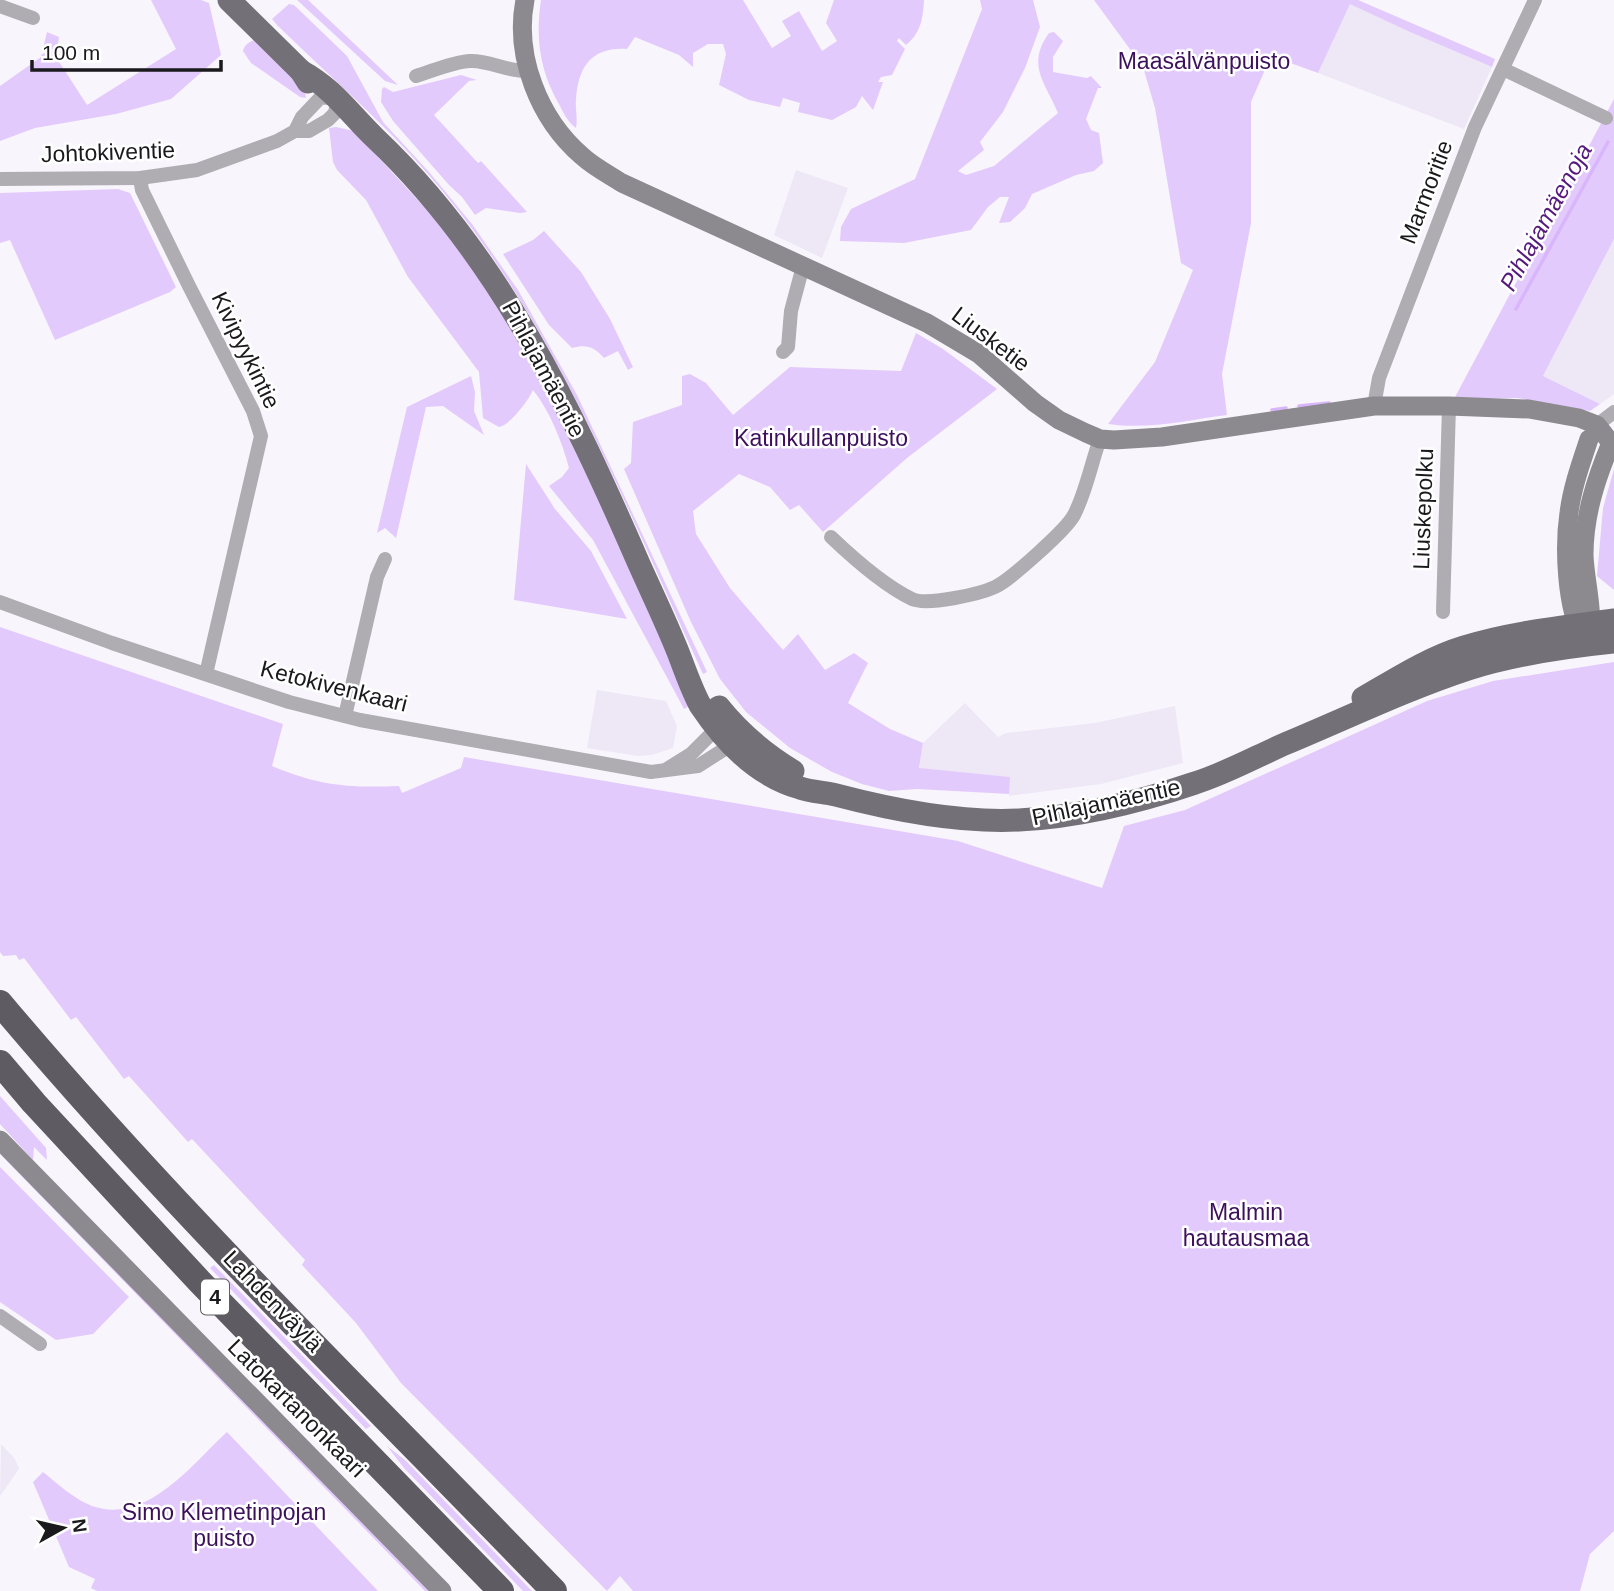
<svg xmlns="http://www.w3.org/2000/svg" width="1614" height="1591" font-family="Helvetica,sans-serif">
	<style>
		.built { fill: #eee7f6 }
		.green { fill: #e3cafd }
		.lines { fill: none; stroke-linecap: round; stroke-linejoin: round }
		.stream { stroke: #d9b5fb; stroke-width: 3.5 }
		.street { stroke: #afadb1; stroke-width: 14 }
		.secondary { stroke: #8c8a8f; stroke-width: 19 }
		.primary { stroke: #737177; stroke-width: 23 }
		.highway { stroke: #5e5b62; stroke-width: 26 }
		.labels { text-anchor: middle; stroke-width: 5; stroke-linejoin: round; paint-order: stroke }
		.shield { fill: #fff; stroke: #5f5e60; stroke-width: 2 }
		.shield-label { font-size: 21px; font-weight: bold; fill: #1a191c }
		.park-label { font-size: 23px; fill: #3d105c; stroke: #fff }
		.street-label { font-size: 23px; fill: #1a191c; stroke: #fff }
		.water-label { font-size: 24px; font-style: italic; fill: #561a7e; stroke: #fff }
	</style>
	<rect width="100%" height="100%" fill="#f9f5fd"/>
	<g class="built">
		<polygon points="1350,3 1410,32 1492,67 1464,129 1318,73"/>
		<polygon points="796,170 848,188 822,258 774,235"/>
		<polygon points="1614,239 1614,394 1600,404 1543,376"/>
		<polygon points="597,690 666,701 677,726 673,748 652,755 638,756 587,748"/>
		<polygon points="965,703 998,737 1006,733 1095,723 1175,706 1183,763 1101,784 1009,796 1009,777 919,769 923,743"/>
		<polygon points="1,1444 15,1459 19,1469 0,1496"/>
	</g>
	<g class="green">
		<polygon points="151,0 201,0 209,3 221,55 171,99 116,114 35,128 0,141 0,86 41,57 47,32 59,37 56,57 87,105 176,49"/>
		<polygon points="297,0 308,0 398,85 385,81"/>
		<path d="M 541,0 L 743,0 L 772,48 L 791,36 L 782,21 L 799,11 L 822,51 L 837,41 L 826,23 L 834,0 L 924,0 C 923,18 921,33 906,45 L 899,38 L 897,41 L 905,49 L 892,75 L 881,77 L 878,82 L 883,82 L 873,110 L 862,96 L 856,107 L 832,120 L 798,112 L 800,103 L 783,98 L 780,107 L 749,100 L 719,85 L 726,54 L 723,44 L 708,44 L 693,53 L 693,67 L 679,55 L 635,37 L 627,49 C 592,47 578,66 576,100 C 575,109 578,119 576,128 C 568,122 564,114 560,106 C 540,72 535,39 541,0 Z"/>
		<path d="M 980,0 L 1033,0 L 1040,27 L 1025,68 L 1003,112 L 980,142 L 984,150 L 958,171 L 966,175 L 994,166 L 1058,113 C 1045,82 1026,65 1049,33 L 1054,32 L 1063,41 L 1053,57 L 1053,72 L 1087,78 L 1091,76 L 1102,88 L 1098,88 L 1086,119 L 1091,130 L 1099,133 L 1103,163 L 1094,171 L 1076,175 L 1032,194 L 1025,208 L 1010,222 L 999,223 L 1009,197 L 1000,197 L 988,207 L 971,230 L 904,243 L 840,241 L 841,227 L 851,209 L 915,179 L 982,9 Z"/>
		<path d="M 1094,0 L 1358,0 L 1495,59 L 1492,67 L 1410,32 L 1350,4 L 1318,73 L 1271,56 L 1251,102 L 1251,223 L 1222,374 L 1227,415 C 1188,420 1148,430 1108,424 L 1155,362 L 1193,270 L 1181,263 L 1155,108 L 1143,67 Z"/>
		<path d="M 289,4 L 294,5 L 347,56 L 383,122 L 429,172 L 472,224 L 518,290 L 577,395 L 707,672 L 703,674 C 624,504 553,316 428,174 C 383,122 326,73 277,25 L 272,19 Z"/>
		<path d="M 258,39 L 303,83 L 306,98 L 300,97 L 251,63 L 243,51 C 244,44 252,40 258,39 Z"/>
		<polygon points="461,75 477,80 469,81 434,115 478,163 481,161 527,212 520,213 486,208 475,215 462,197 449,185 393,121 381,102 382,89 384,87 393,92"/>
		<polygon points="1614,99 1614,239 1543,376 1600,404 1590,411 1517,398 1454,399"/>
		<path d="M 336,127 L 354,131 L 452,237 L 537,368 L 694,703 L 684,709 L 593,540 L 549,486 L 562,477 L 569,468 C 562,442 550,411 533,390 C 528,401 510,425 499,427 L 483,418 L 479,372 L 408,277 L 366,200 L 337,170 L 333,162 L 329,128 Z"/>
		<polygon points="118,189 130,193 176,287 170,292 55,340 10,240 0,243 0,193"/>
		<path d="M 544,231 L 581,272 L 610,319 L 633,367 L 628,370 L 618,351 L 604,358 C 594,347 587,344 572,348 L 549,325 L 503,254 L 533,240 Z"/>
		<polygon points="916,333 943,349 997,389 907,458 823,532 799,505 790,510 770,487 739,474 693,511 696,534 730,588 783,650 798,634 825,670 854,653 868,663 848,703 890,729 923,743 919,768 1010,777 1009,794 917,789 889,791 862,784 832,772 790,748 746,712 720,679 691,622 624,469 631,463 633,422 682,405 682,376 690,374 706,383 733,415 790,367 901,371"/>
		<polygon points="471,376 475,392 474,411 484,435 443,406 426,407 396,538 385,528 377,533 407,407"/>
		<polygon points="526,464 555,509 591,551 627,619 514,600"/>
		<polygon points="1614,469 1614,590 1597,576 1603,508"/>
		<path d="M 0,627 L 283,724 L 272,766 C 320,786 348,788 399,786 L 402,793 L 461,768 L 464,757 L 958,841 L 1102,888 L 1124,826 L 1185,810 L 1427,701 L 1493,681 L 1614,662 L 1614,1531 L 1590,1554 L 1580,1591 L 633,1591 L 620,1576 L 607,1591 L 401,1383 L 356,1323 L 302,1265 L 305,1260 L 192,1139 L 188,1142 L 129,1076 L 124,1079 L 76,1017 L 71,1020 L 24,958 L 19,960 L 16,955 L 3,956 L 0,952 Z"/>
		<polygon points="0,1096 46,1148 47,1160 34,1147 33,1160 0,1124"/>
		<polygon points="0,1147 432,1591 425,1591 0,1154"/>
		<polygon points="0,1167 129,1297 93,1334 56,1340 0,1302"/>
		<polygon points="214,1265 371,1426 366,1429 210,1268"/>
		<path d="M 227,1432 L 378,1591 L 97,1591 L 91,1588 L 95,1579 L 69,1567 L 33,1482 L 43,1472 C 58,1484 74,1499 92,1506 C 147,1525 191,1465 227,1432 Z"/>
		<polygon points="387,1446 405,1460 532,1591 523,1591 404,1468"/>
	</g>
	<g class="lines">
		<g class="stream">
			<polyline points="1516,309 1608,142"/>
			<polyline points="1299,406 1329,403"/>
			<polyline points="1272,410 1286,408"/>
		</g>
		<g class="street">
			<polyline points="0,6 33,18"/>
			<polyline points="1503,69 1606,118"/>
			<path d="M 416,76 C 433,71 452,62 470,61 C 489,60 507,72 529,71"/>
			<polyline points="140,178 142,190 189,286 253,411 261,436 206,674"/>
			<polyline points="0,179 140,178 197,170 277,141 295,131 309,131 328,120 335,113 338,97 320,98 302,117 295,131"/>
			<polyline points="783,352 788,347 791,311 803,266"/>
			<polyline points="1374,406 1379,378 1475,127 1535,0"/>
			<polyline points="1593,433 1597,425 1614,412"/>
			<path d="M 831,537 C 852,557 885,586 912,599 C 927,606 980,594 995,587 C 1010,580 1067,529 1074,515 C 1086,492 1091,464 1100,439"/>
			<polyline points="0,602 112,643 289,702 360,720 651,772 698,766 731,745 732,737"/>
			<polyline points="1443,612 1449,406"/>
			<polyline points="345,716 377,577 385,559"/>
			<polyline points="667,769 691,754 716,729 722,728"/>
			<polyline points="0,1316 40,1344"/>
		</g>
		<g class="secondary">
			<path d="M 525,0 C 514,56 539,119 582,156 C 594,167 608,174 622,183 L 927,323 L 979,354 L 1035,403 L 1059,420 L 1086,433 L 1100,439 L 1114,440 L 1162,437 L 1374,406 L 1449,406 L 1529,409 L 1579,418 L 1597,425 L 1611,443"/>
			<path d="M 1589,637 C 1594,610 1585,582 1584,555 C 1584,515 1596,479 1611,443"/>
			<path d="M 1583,638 C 1566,607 1564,547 1569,513 C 1572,488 1581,463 1589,439"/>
			<polyline points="0,1140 442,1591"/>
		</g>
		<g class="primary">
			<polyline points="229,0 301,71 308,82"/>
			<path d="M 301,71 C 334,89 349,113 375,138 C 499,255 572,410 639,564 C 652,593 666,622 678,652 C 685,670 691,688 700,705 C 724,741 757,776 800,788 C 812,792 824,792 836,795 C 893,810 960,823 1019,820 C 1079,817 1139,802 1195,783 C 1227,773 1257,756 1287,743 C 1347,718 1407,689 1468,669 C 1515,654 1565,647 1614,642"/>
			<path d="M 1363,698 C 1396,679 1428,658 1464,647 C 1512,632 1564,627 1614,620"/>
			<path d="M 719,707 C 739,732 765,754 793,771"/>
		</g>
		<g class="highway">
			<path d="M 0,1003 C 173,1209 368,1398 554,1591"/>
			<polyline points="0,1063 34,1103 200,1282 501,1591"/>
		</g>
	</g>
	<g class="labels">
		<rect class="shield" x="201" y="1279.5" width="28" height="35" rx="5"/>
		<g class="shield-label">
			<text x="215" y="1304">4</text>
		</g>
		<g class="park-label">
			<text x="1204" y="69">Maasälvänpuisto</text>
			<text x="821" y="446">Katinkullanpuisto</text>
			<text x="1246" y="1220">Malmin<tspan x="1246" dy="26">hautausmaa</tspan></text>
			<text x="224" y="1520">Simo Klemetinpojan<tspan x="224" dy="26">puisto</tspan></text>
		</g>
		<g class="street-label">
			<text transform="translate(108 152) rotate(-2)" y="8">Johtokiventie</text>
			<text transform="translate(1426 192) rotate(-69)" y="8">Marmoritie</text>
			<text transform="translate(991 339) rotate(37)" y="8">Liusketie</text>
			<text transform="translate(246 350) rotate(64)" y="8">Kivipyykintie</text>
			<text transform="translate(544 369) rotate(62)" y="8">Pihlajamäentie</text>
			<text transform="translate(1423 509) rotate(-88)" y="8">Liuskepolku</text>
			<text transform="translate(334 686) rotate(14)" y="8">Ketokivenkaari</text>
			<text transform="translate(1106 802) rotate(-12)" y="8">Pihlajamäentie</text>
			<text transform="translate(273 1301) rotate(46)" y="8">Lahdenväylä</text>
			<text transform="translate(297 1408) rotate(45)" y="8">Latokartanonkaari</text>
		</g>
		<g class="water-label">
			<text transform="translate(1546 217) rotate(-61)" y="8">Pihlajamäenoja</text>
		</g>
	</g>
	<g transform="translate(63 1528) rotate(82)" stroke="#ffffff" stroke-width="5" paint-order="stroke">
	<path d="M0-5L12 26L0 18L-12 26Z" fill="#1a191c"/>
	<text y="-10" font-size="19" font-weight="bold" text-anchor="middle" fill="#1a191c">N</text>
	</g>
	<path d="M32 60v10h189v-10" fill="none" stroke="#1a191c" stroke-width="3.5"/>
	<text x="42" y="60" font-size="21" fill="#1a191c" stroke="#ffffff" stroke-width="5" paint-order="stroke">100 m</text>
</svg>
